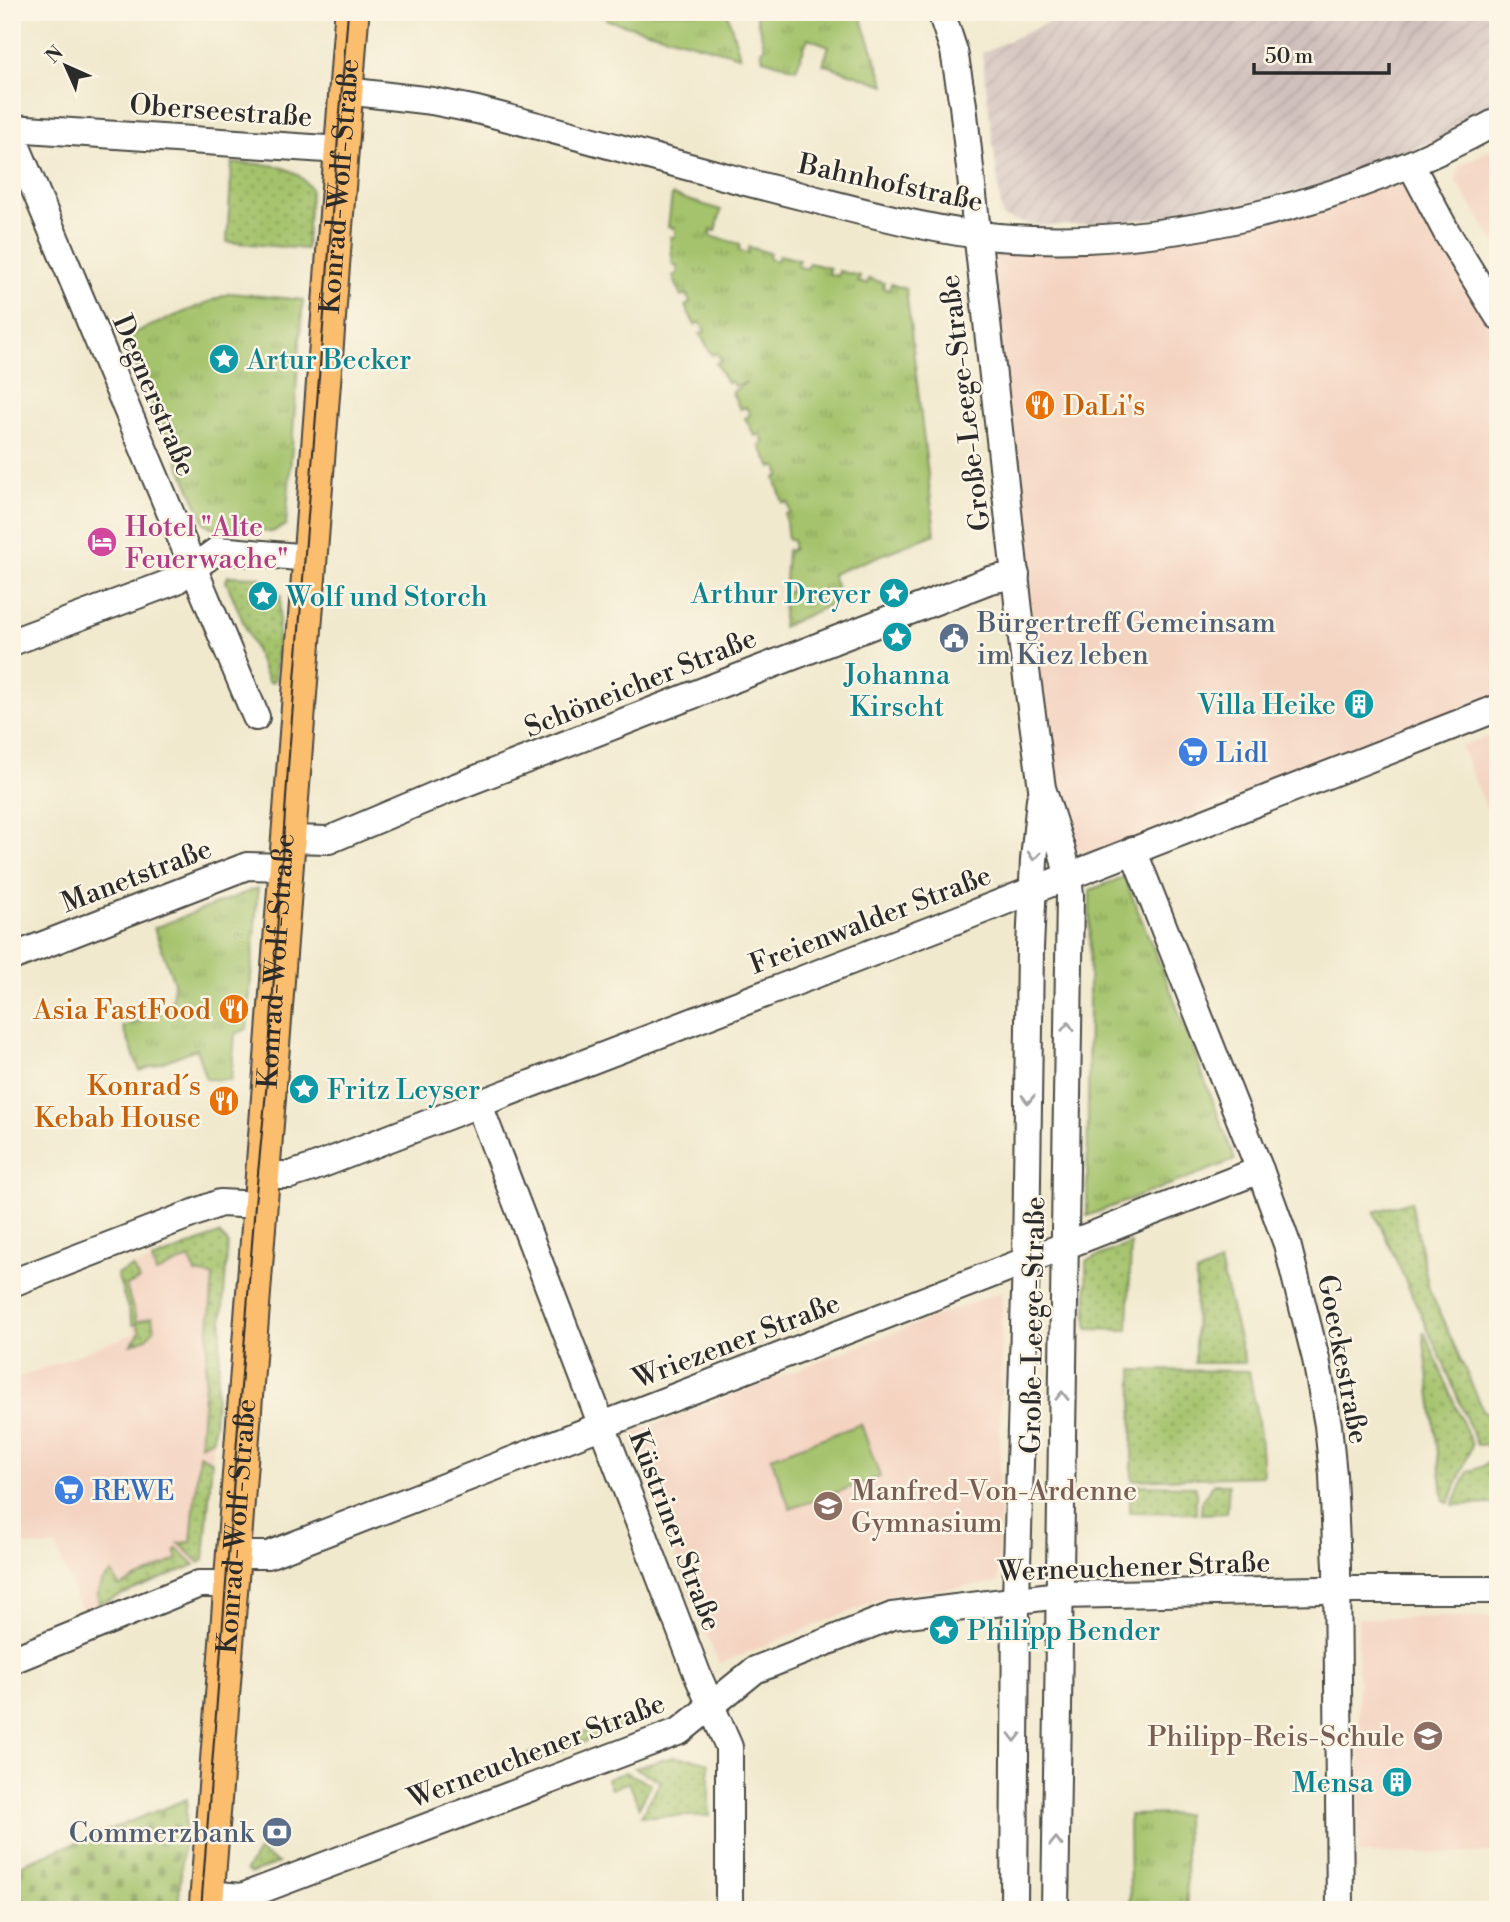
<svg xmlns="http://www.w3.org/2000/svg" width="1510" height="1922" font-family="'Libre Bodoni',serif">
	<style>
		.built { fill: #f4d3c1 }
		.industrial { fill: url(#industrial-furrows) }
		.grass { fill: url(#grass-dots); stroke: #68774c; stroke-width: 2 }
		.cemetery { fill: url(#cemetery-stones); stroke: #68774c; stroke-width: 2 }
		.park { fill: url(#park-tufts); stroke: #68774c; stroke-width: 2 }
		.pitch { fill: #a4c36c; stroke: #68774c; stroke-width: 2 }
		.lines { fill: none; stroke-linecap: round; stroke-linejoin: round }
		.minor-casing { stroke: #494843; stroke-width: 30 }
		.major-casing { stroke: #494843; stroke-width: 37 }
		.minor { stroke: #fff; stroke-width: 26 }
		.major { stroke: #fbbd6e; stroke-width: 33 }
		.tram { stroke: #2b2b2b; stroke-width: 2 }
		.oneway { stroke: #a0a0a0 }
		.labels { text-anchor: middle; stroke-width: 5; stroke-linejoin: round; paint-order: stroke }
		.street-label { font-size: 28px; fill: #2b2b2b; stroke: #fcf5e5 }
		.culture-label { font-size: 28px; fill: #0d838f; stroke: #fcf5e5; text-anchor: start }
		.food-label { font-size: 28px; fill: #c56008; stroke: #fcf5e5; text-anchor: end }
		.hotel-label { font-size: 28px; fill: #b23c85; stroke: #fcf5e5; text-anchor: start }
		.service-label { font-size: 28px; fill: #4e5e75; stroke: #fcf5e5; text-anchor: start }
		.shop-label { font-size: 28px; fill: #366cbe; stroke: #fcf5e5; text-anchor: start }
		.education-label { font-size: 28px; fill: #785e54; stroke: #fcf5e5; text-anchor: start }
	</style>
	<defs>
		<pattern id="industrial-furrows" width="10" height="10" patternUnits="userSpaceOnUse" patternTransform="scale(1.75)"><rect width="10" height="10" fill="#d0c0bc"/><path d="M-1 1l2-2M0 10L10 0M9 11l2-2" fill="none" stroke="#b3a5a2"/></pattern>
		<pattern id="grass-dots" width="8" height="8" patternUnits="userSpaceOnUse" patternTransform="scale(1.75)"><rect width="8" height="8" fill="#a4c36c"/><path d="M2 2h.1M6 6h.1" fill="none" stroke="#869f59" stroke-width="1.8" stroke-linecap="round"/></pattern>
		<pattern id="cemetery-stones" width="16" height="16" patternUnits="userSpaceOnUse" patternTransform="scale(1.75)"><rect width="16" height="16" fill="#a4c36c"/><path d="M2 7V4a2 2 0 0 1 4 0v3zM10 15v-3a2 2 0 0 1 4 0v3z" fill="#869f59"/></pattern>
		<pattern id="park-tufts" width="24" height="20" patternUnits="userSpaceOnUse" patternTransform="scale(1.75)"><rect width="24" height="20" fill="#a4c36c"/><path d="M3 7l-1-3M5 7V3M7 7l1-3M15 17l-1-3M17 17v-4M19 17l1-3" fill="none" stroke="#869f59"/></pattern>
	</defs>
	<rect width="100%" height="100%" fill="#fcf5e5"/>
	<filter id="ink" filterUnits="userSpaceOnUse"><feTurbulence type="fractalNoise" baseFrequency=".0143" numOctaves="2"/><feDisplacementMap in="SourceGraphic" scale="14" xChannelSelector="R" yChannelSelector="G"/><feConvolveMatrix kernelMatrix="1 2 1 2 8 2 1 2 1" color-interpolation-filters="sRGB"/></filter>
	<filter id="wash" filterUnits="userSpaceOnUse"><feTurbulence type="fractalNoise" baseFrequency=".00686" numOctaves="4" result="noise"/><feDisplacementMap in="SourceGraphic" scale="28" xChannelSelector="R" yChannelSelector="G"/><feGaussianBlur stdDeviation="1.57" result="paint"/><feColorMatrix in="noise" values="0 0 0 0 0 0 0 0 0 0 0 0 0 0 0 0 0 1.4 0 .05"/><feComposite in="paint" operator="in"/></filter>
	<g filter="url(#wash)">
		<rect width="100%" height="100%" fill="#f1e9ce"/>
		<g class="built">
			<polygon points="1498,146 1498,248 1456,181 1459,166"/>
			<polygon points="1405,184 1410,189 1414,199 1498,337 1498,696 1094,853 1079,850 1071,842 1054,798 990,261 998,252 1004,249"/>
			<polygon points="1498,733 1498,838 1461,746"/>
			<polygon points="189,1258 194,1271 213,1275 200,1444 213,1439 212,1461 199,1454 191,1542 179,1542 200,1563 195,1565 177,1548 178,1559 118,1587 112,1574 109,1575 97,1598 99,1604 82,1611 56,1547 12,1545 12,1380 135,1333 133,1325 137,1323 140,1332 132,1344 152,1317 138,1322 126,1285 139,1280 133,1267 152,1260 156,1272"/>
			<polygon points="1002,1291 998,1583 891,1595 719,1664 683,1578 631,1434"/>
			<polygon points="1498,1617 1498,1853 1359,1854 1358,1618"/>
		</g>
		<polygon class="industrial" points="1053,12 1498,12 1498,107 1459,130 1343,179 1285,194 1224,208 1151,219 1095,224 1032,226 1002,217 982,53 1056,19"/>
		<g class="grass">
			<path d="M 232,163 C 263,165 291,160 311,189 L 306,249 L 227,242 Z"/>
			<polygon points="228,576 259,577 281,596 275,679 272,683 268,681 226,581"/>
			<polygon points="1411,1201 1429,1289 1484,1412 1498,1412 1498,1444 1477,1445 1447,1371 1374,1212"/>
			<polygon points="219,1234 228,1243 213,1439 200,1445 213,1276 196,1273 189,1258 156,1273 152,1260"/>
			<polygon points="1131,1243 1128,1330 1087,1329 1086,1261"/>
			<polygon points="1220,1263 1245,1363 1195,1363 1196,1274"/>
			<polygon points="133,1267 139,1280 126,1286 137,1322 152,1317 154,1329 147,1338 131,1344 140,1332 137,1324 133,1325 117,1274"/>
			<polygon points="1423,1333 1425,1333 1472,1445 1449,1503 1444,1502"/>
			<polygon points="1133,1370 1249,1371 1260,1433 1263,1476 1132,1480"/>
			<path d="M 1497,1449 L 1498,1504 L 1453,1505 L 1468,1471 C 1483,1468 1491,1463 1497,1449 Z"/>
			<polygon points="199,1454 212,1461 204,1560 200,1563 179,1543 191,1542"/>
			<polygon points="1214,1484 1229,1484 1227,1513 1201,1514 1202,1500"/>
			<polygon points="1130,1485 1196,1486 1196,1513 1130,1512"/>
			<path d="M 177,1548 L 195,1565 L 99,1604 C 95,1591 101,1580 112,1573 L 119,1587 L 178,1559 L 175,1551 Z"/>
			<polygon points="620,1718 623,1727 527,1764 523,1756"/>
			<polygon points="672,1757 695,1759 709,1763 709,1816 641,1816 661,1781 635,1768"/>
			<polygon points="625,1772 651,1784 639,1807 629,1782 611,1789 607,1779"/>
			<polygon points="258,1851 278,1863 250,1874 246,1870"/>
		</g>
		<polygon class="cemetery" points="187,1799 178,1910 12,1910 12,1868"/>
		<g class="park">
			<polygon points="727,12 740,56 607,20 606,13"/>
			<polygon points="755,12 859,12 885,85 823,64 829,46 808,38 796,69 763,59 761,50 765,48"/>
			<polygon points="672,195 721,210 716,231 711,230 710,236 740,244 739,251 748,253 749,247 770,253 769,259 777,261 779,255 799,260 797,266 807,269 809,263 830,268 829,274 838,276 839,271 860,276 858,282 867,284 869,279 884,283 883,288 889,290 891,284 906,289 935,534 832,574 839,595 835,597 836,602 782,627 785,592 790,592 791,583 785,582 787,550 793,550 793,540 788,540 785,514 790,513 788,502 783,503 775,478 780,476 777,466 772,468 760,446 764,443 760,434 755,436 745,418 750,415 746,407 740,409 732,392 747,382 734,386 731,381 727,383 716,363 721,361 717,353 712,355 700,334 705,331 700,322 695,325 685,306 690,303 687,294 681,296 673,276 678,273 677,265 673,266 670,237 675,237 675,228 668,227"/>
			<polygon points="230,293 303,300 286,525 272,532 211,527 205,523 124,337"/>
			<polygon points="1124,877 1169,986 1235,1160 1087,1216 1090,890"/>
			<polygon points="258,888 247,1029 235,1034 231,1080 206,1079 196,1049 140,1071 123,1027 171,1008 174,982 154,928"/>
			<polygon points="1185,1814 1187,1906 1130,1907 1129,1815"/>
		</g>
		<polygon class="pitch" points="861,1424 880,1477 790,1509 771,1457"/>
	</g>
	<g filter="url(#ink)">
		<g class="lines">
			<g class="minor-casing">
				<g id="minor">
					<polyline points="941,12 954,51 963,105 1024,656 1042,788 1063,854 1068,876 1070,895 1055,1910"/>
					<path d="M 346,91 L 432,101 L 477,110 C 587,138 695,170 805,197 C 869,213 932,231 998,237 C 1166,251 1351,203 1498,121"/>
					<polyline points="12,128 341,150"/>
					<polyline points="12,135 256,717"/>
					<polyline points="1411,165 1447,233 1498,316"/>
					<polyline points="12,642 175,581 218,550 310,558"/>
					<polyline points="288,839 329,840 445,791 990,580 1016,575"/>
					<polyline points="1133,850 1260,1170 1287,1244 1316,1359 1328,1425 1333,1475 1337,1567 1340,1910"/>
					<polyline points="12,957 247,866 286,867"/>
					<polyline points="479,1105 698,1676 729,1747 729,1910"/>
					<polyline points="262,1175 290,1175 312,1168 962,918 1498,708"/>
					<polyline points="12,1283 220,1203 260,1205"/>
					<polyline points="233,1555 268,1555 1260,1170"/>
					<polyline points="12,1660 199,1584 231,1584"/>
					<polyline points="207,1894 242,1897 680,1731 755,1670 892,1616 1059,1595 1321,1590 1498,1590"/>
					<polyline points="1014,1910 1016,1599 1026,1259 1030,948 1034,860 1040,799"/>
				</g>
			</g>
			<g class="major-casing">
				<g id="major">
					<path id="s1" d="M 206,1910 L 352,12"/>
				</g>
			</g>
			<use href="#minor" class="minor"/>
			<use href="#major" class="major"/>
			<path class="tram" id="s2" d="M 201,1910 L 255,1204 L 267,1081 L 288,768 L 348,12"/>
		</g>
		<defs><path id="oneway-chevron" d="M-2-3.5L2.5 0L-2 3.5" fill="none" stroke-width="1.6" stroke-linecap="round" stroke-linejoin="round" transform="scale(1.75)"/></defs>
		<g class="oneway">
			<use href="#oneway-chevron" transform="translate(1034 856) rotate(95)"/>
			<use href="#oneway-chevron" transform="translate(1068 1027) rotate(-89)"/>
			<use href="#oneway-chevron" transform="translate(1028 1099) rotate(91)"/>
			<use href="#oneway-chevron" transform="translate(1062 1396) rotate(-89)"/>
			<use href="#oneway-chevron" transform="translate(1015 1737) rotate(90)"/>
			<use href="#oneway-chevron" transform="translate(1056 1842) rotate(-89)"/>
		</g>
	</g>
	<defs>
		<g id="sight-disc" transform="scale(1.575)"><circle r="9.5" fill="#0f9aa8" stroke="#fcf5e5"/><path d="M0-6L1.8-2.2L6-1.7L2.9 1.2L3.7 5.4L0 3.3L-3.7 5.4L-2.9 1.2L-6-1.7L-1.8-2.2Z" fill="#fff"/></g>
		<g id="restaurant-disc" transform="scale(1.575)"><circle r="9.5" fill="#e8710a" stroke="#fcf5e5"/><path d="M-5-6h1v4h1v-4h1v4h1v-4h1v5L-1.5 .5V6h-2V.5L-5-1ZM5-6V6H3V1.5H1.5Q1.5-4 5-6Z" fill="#fff"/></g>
		<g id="hotel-disc" transform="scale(1.575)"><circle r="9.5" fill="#d1479c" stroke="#fcf5e5"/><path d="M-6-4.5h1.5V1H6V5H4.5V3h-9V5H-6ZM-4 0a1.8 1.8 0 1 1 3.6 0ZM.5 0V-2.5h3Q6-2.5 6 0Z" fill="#fff"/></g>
		<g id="civic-disc" transform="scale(1.575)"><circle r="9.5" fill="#5c6f8a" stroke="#fcf5e5"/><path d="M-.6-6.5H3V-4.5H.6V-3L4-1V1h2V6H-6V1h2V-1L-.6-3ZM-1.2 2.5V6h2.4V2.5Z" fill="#fff"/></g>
		<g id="building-disc" transform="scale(1.575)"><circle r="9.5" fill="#0f9aa8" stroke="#fcf5e5"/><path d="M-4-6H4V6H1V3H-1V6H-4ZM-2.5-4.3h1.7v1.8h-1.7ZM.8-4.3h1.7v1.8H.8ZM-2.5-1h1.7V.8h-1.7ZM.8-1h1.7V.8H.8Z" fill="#fff"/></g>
		<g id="supermarket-disc" transform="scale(1.575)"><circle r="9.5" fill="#3f7fe0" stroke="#fcf5e5"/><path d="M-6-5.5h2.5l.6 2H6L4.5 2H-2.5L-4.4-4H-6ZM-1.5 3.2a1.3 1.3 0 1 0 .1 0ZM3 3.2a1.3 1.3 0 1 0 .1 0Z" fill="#fff"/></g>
		<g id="school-disc" transform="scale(1.575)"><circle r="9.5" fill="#8d6e63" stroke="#fcf5e5"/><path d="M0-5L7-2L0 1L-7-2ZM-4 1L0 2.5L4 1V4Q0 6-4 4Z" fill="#fff"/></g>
		<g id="bank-disc" transform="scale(1.575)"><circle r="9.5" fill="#5c6f8a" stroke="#fcf5e5"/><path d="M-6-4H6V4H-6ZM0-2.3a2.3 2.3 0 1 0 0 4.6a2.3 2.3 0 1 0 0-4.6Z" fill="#fff"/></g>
	</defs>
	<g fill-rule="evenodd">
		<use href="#sight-disc" x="224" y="359"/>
		<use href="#restaurant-disc" x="1040" y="405"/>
		<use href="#hotel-disc" x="102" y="542"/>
		<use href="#sight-disc" x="894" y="593"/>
		<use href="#sight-disc" x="263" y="596"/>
		<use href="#sight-disc" x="897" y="637"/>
		<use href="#civic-disc" x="954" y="638"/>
		<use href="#building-disc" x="1359" y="704"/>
		<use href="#supermarket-disc" x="1193" y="752"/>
		<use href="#restaurant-disc" x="234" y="1009"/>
		<use href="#sight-disc" x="304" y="1089"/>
		<use href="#restaurant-disc" x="224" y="1101"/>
		<use href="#supermarket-disc" x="69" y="1490"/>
		<use href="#school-disc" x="828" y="1506"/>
		<use href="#sight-disc" x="944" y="1630"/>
		<use href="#school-disc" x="1428" y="1736"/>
		<use href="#building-disc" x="1397" y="1782"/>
		<use href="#bank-disc" x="277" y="1832"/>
	</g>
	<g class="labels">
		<g class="street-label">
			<text transform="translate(221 110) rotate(4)" y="10">Oberseestraße</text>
			<text transform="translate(891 182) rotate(12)" y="10">Bahnhofstraße</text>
			<text dy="10" stroke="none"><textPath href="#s1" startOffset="1729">Konrad-Wolf-Straße</textPath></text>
			<text transform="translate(155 395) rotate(67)" y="10">Degnerstraße</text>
			<text transform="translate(964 403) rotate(-97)" y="10">Große-Leege-Straße</text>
			<text transform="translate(640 682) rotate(-22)" y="10">Schöneicher Straße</text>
			<text transform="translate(136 875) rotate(-21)" y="10">Manetstraße</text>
			<text transform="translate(870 919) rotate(-21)" y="10">Freienwalder Straße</text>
			<text dy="10" stroke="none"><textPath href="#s2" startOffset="952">Konrad-Wolf-Straße</textPath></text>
			<text transform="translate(1032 1325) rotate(-89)" y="10">Große-Leege-Straße</text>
			<text transform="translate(736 1340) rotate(-21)" y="10">Wriezener Straße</text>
			<text transform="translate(1344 1359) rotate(79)" y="10">Goeckestraße</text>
			<text dy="10" stroke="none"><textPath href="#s1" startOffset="385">Konrad-Wolf-Straße</textPath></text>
			<text transform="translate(676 1530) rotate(69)" y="10">Küstriner Straße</text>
			<text transform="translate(1134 1566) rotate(-2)" y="10">Werneuchener Straße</text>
			<text transform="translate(536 1750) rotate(-21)" y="10">Werneuchener Straße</text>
		</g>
		<g class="culture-label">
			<text x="247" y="369">Artur Becker</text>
			<text x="871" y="603" text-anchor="end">Arthur Dreyer</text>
			<text x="286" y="606">Wolf und Storch</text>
			<text x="897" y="684" text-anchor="middle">Johanna<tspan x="897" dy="32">Kirscht</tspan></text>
			<text x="1336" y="714" text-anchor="end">Villa Heike</text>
			<text x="327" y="1099">Fritz Leyser</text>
			<text x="967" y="1640">Philipp Bender</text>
			<text x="1374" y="1792" text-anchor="end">Mensa</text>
		</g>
		<g class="food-label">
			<text x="1063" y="415" text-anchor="start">DaLi's</text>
			<text x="211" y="1019">Asia FastFood</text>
			<text x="201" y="1095">Konrad´s<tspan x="201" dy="32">Kebab House</tspan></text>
		</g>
		<g class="hotel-label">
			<text x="125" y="536">Hotel "Alte<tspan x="125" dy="32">Feuerwache"</tspan></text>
		</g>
		<g class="service-label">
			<text x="977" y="632">Bürgertreff Gemeinsam<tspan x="977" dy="32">im Kiez leben</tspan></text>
			<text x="254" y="1842" text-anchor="end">Commerzbank</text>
		</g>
		<g class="shop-label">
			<text x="1216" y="762">Lidl</text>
			<text x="92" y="1500">REWE</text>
		</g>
		<g class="education-label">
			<text x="851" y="1500">Manfred-Von-Ardenne<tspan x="851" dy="32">Gymnasium</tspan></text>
			<text x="1405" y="1746" text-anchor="end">Philipp-Reis-Schule</text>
		</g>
	</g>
	<rect width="1510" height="1922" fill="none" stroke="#fcf5e5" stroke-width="42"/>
	<g transform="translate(66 66) rotate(315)" stroke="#fcf5e5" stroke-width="5" paint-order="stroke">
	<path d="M0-5L12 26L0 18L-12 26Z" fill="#2b2b2b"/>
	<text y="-10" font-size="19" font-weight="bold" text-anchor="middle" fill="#2b2b2b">N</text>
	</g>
	<path d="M1254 63v10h135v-10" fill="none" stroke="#2b2b2b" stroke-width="3.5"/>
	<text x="1265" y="63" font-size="21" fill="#2b2b2b" stroke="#fcf5e5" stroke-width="5" paint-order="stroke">50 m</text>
</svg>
